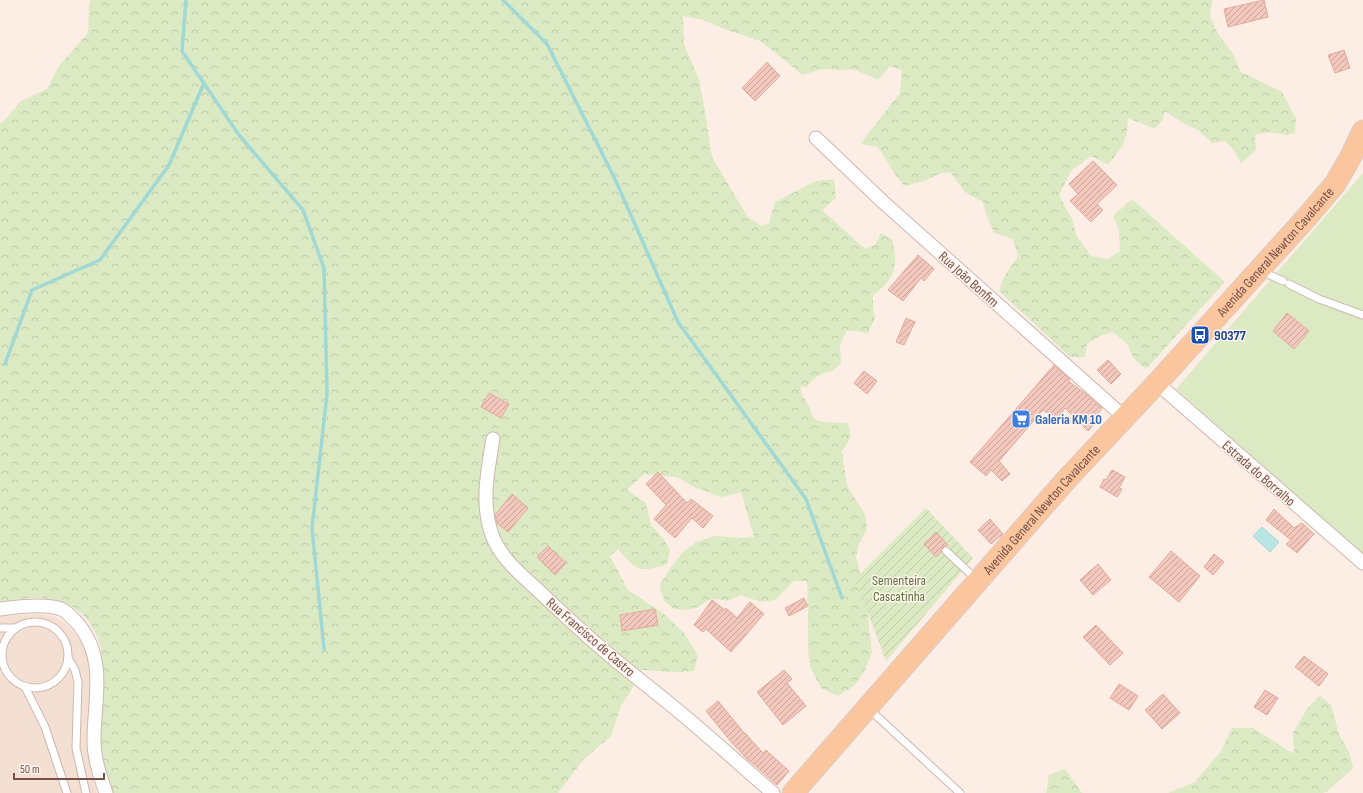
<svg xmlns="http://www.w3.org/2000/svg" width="1363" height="793" font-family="'Sofia Sans Condensed',sans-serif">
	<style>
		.residential { fill: #f4dfd3 }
		.grass { fill: #dbeac3 }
		.forest { fill: url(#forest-crowns) }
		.garden { fill: url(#garden-furrows) }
		.water { fill: #b9e6e4; stroke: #9fd8d5 }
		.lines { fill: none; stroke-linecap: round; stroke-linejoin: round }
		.stream { stroke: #9fd8d5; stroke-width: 3.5 }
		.building { fill: url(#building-hatch); stroke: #e5aa9c }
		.service-casing { stroke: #d0b6ae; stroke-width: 9 }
		.minor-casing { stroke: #d0b6ae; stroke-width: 15 }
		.primary-casing { stroke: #d8cecc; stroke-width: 23 }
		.service { stroke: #fff; stroke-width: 7 }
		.minor { stroke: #fff; stroke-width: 13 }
		.primary { stroke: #fbc59d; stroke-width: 21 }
		.labels { text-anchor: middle; stroke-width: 3; stroke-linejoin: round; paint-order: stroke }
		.street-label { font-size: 14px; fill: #75514a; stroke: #fff3eb }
		.transit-label { font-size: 14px; font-weight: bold; fill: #164399; stroke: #fff3eb; text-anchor: start }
		.shop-label { font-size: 14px; font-weight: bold; fill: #366cbe; stroke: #fff3eb; text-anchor: start }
		.park-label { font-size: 14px; fill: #5a753f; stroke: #fff3eb }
	</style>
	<defs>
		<pattern id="forest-crowns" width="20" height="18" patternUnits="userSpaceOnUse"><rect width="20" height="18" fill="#dbeac3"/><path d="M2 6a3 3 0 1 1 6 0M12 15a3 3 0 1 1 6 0" fill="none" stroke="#bfcaa9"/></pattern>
		<pattern id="garden-furrows" width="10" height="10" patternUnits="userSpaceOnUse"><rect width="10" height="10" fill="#dbeac3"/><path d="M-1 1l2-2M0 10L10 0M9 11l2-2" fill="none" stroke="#bfcaa9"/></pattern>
		<pattern id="building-hatch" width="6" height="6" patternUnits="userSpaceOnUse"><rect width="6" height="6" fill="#f2c7bc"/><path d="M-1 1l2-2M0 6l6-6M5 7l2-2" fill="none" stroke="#c9a49b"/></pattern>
	</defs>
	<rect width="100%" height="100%" fill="#fceee5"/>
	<polygon class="residential" points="40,614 54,616 65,623 76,635 84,648 90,663 92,676 88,715 88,749 92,776 97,793 0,793 0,616"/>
	<polygon class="grass" points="1363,173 1363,554 1176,389"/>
	<g class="forest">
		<path d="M 91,0 L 1212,0 L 1210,16 L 1218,34 L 1233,54 L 1241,72 L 1282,92 L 1296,119 L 1295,133 L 1287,135 L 1267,132 L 1255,135 L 1256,150 L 1241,163 L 1232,148 L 1225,141 L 1212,143 L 1198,130 L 1186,125 L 1165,111 L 1162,121 L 1155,129 L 1128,118 L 1127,132 L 1123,145 L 1108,165 L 1091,156 L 1071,171 L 1059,195 L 1072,219 L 1077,236 L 1091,256 L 1108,259 L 1120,251 L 1119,231 L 1113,216 L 1132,199 L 1225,282 L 1146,369 L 1134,359 L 1127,344 L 1113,332 L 1100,336 L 1087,344 L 1085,357 L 1070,357 L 999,291 L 1004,277 L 1018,256 L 1013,239 L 994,233 L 986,214 L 983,202 L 965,192 L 950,172 L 942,173 L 921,182 L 904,186 L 894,173 L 878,147 L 861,144 L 867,135 L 900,93 L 902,70 L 890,66 L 878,80 L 854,69 L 844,70 L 822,69 L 802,75 L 787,62 L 760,41 L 730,31 L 703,20 L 683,16 L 684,44 L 699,80 L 704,106 L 712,157 L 747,216 L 761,226 L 769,223 L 775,202 L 816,181 L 834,179 L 836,198 L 822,210 L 865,249 L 875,245 L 881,233 L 892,239 C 898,267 897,277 873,295 L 873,307 L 875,318 L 868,333 L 847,330 L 840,345 L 841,363 L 834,370 L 821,374 L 811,381 L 807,387 L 800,386 C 801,395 805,399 809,406 C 811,410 811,415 814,418 C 819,424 840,422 848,423 L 851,436 L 842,452 L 847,486 L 865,514 L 867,529 L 858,546 L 856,558 L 864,585 L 872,652 L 864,672 L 854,686 L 838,696 L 821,688 L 810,667 L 808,650 L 808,606 L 807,581 L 794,581 L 775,600 L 761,602 L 741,595 L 727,601 L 718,599 L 708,600 L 699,607 L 686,610 L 674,609 L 665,602 L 660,589 L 661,583 L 669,570 L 683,552 L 696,542 L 715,536 L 741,538 L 754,537 L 741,492 L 722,497 L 694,487 L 677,477 L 644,474 L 627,490 L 646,503 L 651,525 L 663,538 L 670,550 L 667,564 C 640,573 636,571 618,549 L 610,556 L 628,590 L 663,613 L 684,633 L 698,655 L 694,671 L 673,672 L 642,670 L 635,684 L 621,706 L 611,736 L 584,759 L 558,793 L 113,793 C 106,781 102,767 101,753 C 99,710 117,649 83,615 C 72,604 55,598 39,598 C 26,597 13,601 0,602 L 0,123 L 2,123 L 21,101 L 47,89 L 59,66 L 88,33 L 89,5 Z"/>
		<polygon points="1320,696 1331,705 1339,734 1350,754 1353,768 1328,791 1323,793 1168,793 1195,782 1221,751 1232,728 1253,728 1294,754 1293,733 1308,707"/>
		<polygon points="1065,769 1082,793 1046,793 1049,775"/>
	</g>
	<polygon class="garden" points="926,508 973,558 886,661 855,579"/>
	<polygon class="water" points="1262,527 1279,542 1270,552 1253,536"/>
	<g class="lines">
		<g class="stream">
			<polyline points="186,0 182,51 239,135 303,210 324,268 327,394 312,528 324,649"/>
			<polyline points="503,0 547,44 615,179 678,322 806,499 842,598"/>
			<polyline points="5,364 32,290 100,260 169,165 204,83"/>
		</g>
	</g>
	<g class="building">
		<polygon points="1264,0 1268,17 1228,27 1224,9"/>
		<polygon points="1344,50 1350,68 1335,73 1328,55"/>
		<polygon points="767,62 780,76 755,101 742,88"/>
		<polygon points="1093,161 1117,185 1097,204 1103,210 1091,222 1070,201 1078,194 1069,184"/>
		<polygon points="918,255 934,269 924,281 921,278 903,301 888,290"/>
		<polygon points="1287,313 1309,331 1294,349 1273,331"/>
		<polygon points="906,318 915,322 904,345 896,342"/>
		<polygon points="1108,360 1121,374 1111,384 1097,370"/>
		<polygon points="1054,365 1070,379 1068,381 1086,394 1102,408 1093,421 1095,423 1088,431 1065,408 1057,419 1043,410 999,461 1010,474 1002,481 991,470 986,476 970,462"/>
		<polygon points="864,371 877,381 867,394 854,383"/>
		<polygon points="489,393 509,404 501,418 481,407"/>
		<polygon points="1112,470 1125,477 1119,488 1122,489 1117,497 1100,487 1104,479 1106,480"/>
		<polygon points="658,472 687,503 691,499 713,516 703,528 692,518 675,538 654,519 666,505 646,484"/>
		<polygon points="512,494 528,508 508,532 497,523 495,515"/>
		<polygon points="1274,509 1294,528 1302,523 1314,534 1297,553 1286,544 1291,540 1266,520"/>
		<polygon points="990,519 1003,534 991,544 978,530"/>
		<polygon points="936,532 948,545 943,547 941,552 936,557 924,544"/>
		<polygon points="548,546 566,563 555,575 537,557"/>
		<polygon points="1171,551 1200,576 1179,602 1149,577"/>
		<polygon points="1214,554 1224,562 1213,575 1204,567"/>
		<polygon points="1098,564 1111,580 1093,595 1080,580"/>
		<polygon points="804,598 808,606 789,616 785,608"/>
		<polygon points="712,600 725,610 726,608 737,618 750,602 764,614 731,652 706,629 703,632 694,625"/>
		<polygon points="655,609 658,625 622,631 620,615"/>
		<polygon points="1096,625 1123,653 1110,665 1083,637"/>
		<polygon points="1304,656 1328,674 1319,686 1295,667"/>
		<polygon points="784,670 792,679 787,683 806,706 783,725 757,692"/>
		<polygon points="1119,684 1138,696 1129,710 1110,698"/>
		<polygon points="1265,690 1278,698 1267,715 1254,707"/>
		<polygon points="1163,694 1180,713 1162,729 1145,710"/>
		<polygon points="718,701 745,734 745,733 763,753 766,750 789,771 777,785 750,761 749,761 732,743 706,711"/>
	</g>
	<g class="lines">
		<g class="service-casing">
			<g id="service">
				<polyline points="1261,271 1283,281"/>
				<polyline points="1289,284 1319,299 1363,315"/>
				<polyline points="946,551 976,579"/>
				<circle cx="35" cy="655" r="33"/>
				<polyline points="0,628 15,628"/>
				<polyline points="68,658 75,670 78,682 76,748 86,793"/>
				<polyline points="25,687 45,727 67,793"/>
				<polyline points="869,709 960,793"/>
			</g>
		</g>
		<g class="minor-casing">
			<g id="minor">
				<polyline points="816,138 883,202 1124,417"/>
				<polyline points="1157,383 1363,563"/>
				<path d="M 493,439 C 488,469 481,501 491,532 C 499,558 523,576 542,594 C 561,612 580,630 600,647 C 626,670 655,691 682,714 C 713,740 743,767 773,793"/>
				<path d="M 0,609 C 15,607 47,603 61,609 C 67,611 74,620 79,625 C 107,660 94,700 94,740 C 94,758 100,776 106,793"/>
			</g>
		</g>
		<g class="primary-casing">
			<g id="primary">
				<path id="s1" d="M 793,793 L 1066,480 L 1157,383 L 1306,218 L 1335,184 L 1350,158 L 1363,131"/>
			</g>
		</g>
		<use href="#service" class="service"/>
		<use href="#minor" class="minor"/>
		<use href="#primary" class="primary"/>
	</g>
	<defs>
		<g id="bus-square" transform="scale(1)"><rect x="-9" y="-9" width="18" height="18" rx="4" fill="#1a4fb4" stroke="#fff3eb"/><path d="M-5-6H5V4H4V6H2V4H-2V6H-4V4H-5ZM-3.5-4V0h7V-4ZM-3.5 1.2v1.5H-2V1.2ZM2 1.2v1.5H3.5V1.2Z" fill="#fff"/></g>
		<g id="supermarket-square" transform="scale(1)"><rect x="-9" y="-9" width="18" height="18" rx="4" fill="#3f7fe0" stroke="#fff3eb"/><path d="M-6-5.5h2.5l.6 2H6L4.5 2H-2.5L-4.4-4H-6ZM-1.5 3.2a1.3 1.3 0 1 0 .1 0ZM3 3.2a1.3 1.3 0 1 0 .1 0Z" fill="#fff"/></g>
	</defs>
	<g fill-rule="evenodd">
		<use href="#bus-square" x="1200" y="335"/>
		<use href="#supermarket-square" x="1021" y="419"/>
	</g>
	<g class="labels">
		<g class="street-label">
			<text dy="5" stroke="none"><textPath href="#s1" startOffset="725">Avenida General Newton Cavalcante</textPath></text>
			<text transform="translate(969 279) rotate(42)" y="5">Rua João Bonfim</text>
			<text transform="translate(1259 473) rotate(41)" y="5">Estrada do Borralho</text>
			<text dy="5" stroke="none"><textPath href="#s1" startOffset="377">Avenida General Newton Cavalcante</textPath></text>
			<text transform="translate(591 637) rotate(41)" y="5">Rua Francisco de Castro</text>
		</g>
		<g class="transit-label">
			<text x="1214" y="340">90377</text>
		</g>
		<g class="shop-label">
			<text x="1035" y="424">Galeria KM 10</text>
		</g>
		<g class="park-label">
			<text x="899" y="585">Sementeira<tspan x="899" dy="16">Cascatinha</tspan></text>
		</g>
	</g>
	<path d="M14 773v6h90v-6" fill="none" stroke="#75514a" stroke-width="2"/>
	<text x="20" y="773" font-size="12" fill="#75514a" stroke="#fff3eb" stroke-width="3" paint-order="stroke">50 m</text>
</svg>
